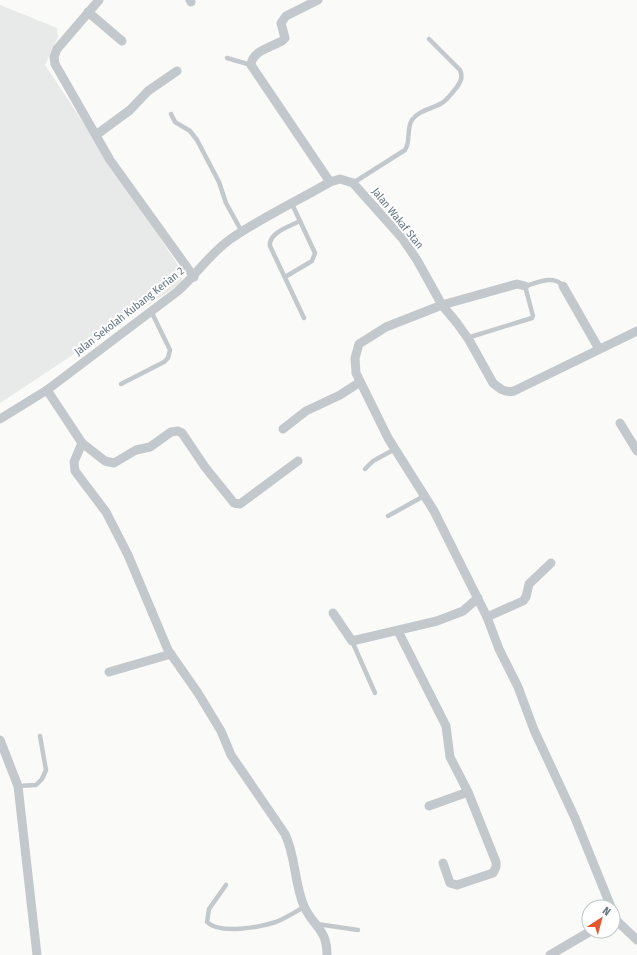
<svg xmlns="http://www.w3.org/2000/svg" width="637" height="955" font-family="'Fira Sans Condensed',sans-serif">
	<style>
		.built { fill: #e8e9e9 }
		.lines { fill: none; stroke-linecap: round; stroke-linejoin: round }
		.service { stroke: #c3c8cc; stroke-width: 4.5 }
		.minor { stroke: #c3c8cc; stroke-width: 9 }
		.labels { text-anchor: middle; stroke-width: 4; stroke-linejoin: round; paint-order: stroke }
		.street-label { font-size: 11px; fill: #657683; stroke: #fff }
	</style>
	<rect width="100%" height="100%" fill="#fafaf8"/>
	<polygon class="built" points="0,5 57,28 58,37 45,65 180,268 183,282 0,403"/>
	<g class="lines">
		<g class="service">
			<polyline points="227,58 251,65"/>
			<polyline points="171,114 175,122 190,131 197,140 219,182 226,203 242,232"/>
			<path d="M 353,183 L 405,150 C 411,141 406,129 412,120 C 419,110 432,109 442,103 C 448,99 452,93 457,87 C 461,81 463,77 460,70 L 429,39"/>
			<path d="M 300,221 C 290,226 268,233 270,246 L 304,318"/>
			<polyline points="285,277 312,261 315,253 292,204"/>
			<path d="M 467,338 L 532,318 L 533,316 L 525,286 C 537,283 554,274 563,286"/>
			<polyline points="121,384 164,362 168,358 170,350 151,311"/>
			<polyline points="365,469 373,461 395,449"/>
			<polyline points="388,516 424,496"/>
			<polyline points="352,641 375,693"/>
			<polyline points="18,786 36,785 42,779 46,770 40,736"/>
			<path d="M 226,885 L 209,909 L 207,922 C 220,935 260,927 276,922 C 286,918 295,912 304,907"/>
			<polyline points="317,924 358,930"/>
		</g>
		<g class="minor">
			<polyline points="99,0 57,49 54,57 55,64 110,160 194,277"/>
			<polyline points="190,0 191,2"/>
			<path d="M 318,0 L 286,16 L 281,23 L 285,38 L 282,41 C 271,47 252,51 251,65 L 330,182"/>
			<polyline points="88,12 122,41"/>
			<polyline points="96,135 130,110 148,91 177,71"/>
			<polyline points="525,286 517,284 442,305 386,327 359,344 355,358 356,373 388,438 434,511 487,617 499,649 518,687 534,730 575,818 611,907"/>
			<polyline points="563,286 599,349"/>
			<path d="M 47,390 L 82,443 L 74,462 L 75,471 L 106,512 L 128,555 L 168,650 L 198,693 L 221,731 L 231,755 L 285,834 C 296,857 294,883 304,906 C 313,927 327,928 327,955"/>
			<path d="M 0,419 L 47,390 L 178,291 C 197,274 211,252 232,238 C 261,218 299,200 330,182 L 340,179 L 353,183 L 402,238 L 417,260 L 442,305 L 457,323 L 469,340 L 493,383 C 500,389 505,393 514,391 L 637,331"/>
			<polyline points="620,423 637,451"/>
			<polyline points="283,429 306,411 340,395 360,382"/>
			<polyline points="82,443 105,461 114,463 136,450 150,447 171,432 178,431 182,433 205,467 234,503 240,504 298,461"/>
			<polyline points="333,613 352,641 437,621 463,611 478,598"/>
			<polyline points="487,617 523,601 526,597 529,584 551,563"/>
			<polyline points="398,631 446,726 450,757 468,792 496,862 496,867 493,873 457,885 450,883 443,863"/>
			<polyline points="109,672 171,654"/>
			<polyline points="0,740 18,786 37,955"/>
			<polyline points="429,806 468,792"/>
			<polyline points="613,913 616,920 637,940"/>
			<polyline points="550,955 591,931"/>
		</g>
	</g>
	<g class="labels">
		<g class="street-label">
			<text transform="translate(398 218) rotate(51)" y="4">Jalan Wakaf Stan</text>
			<text transform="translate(129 311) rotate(-38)" y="4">Jalan Sekolah Kubang Kerian 2</text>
		</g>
	</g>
	<g transform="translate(601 919) rotate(36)"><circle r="19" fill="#ffffff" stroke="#c1c8cd"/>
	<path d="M0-3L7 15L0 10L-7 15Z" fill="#e4572e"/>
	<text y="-6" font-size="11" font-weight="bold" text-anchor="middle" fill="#657683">N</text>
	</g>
</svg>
